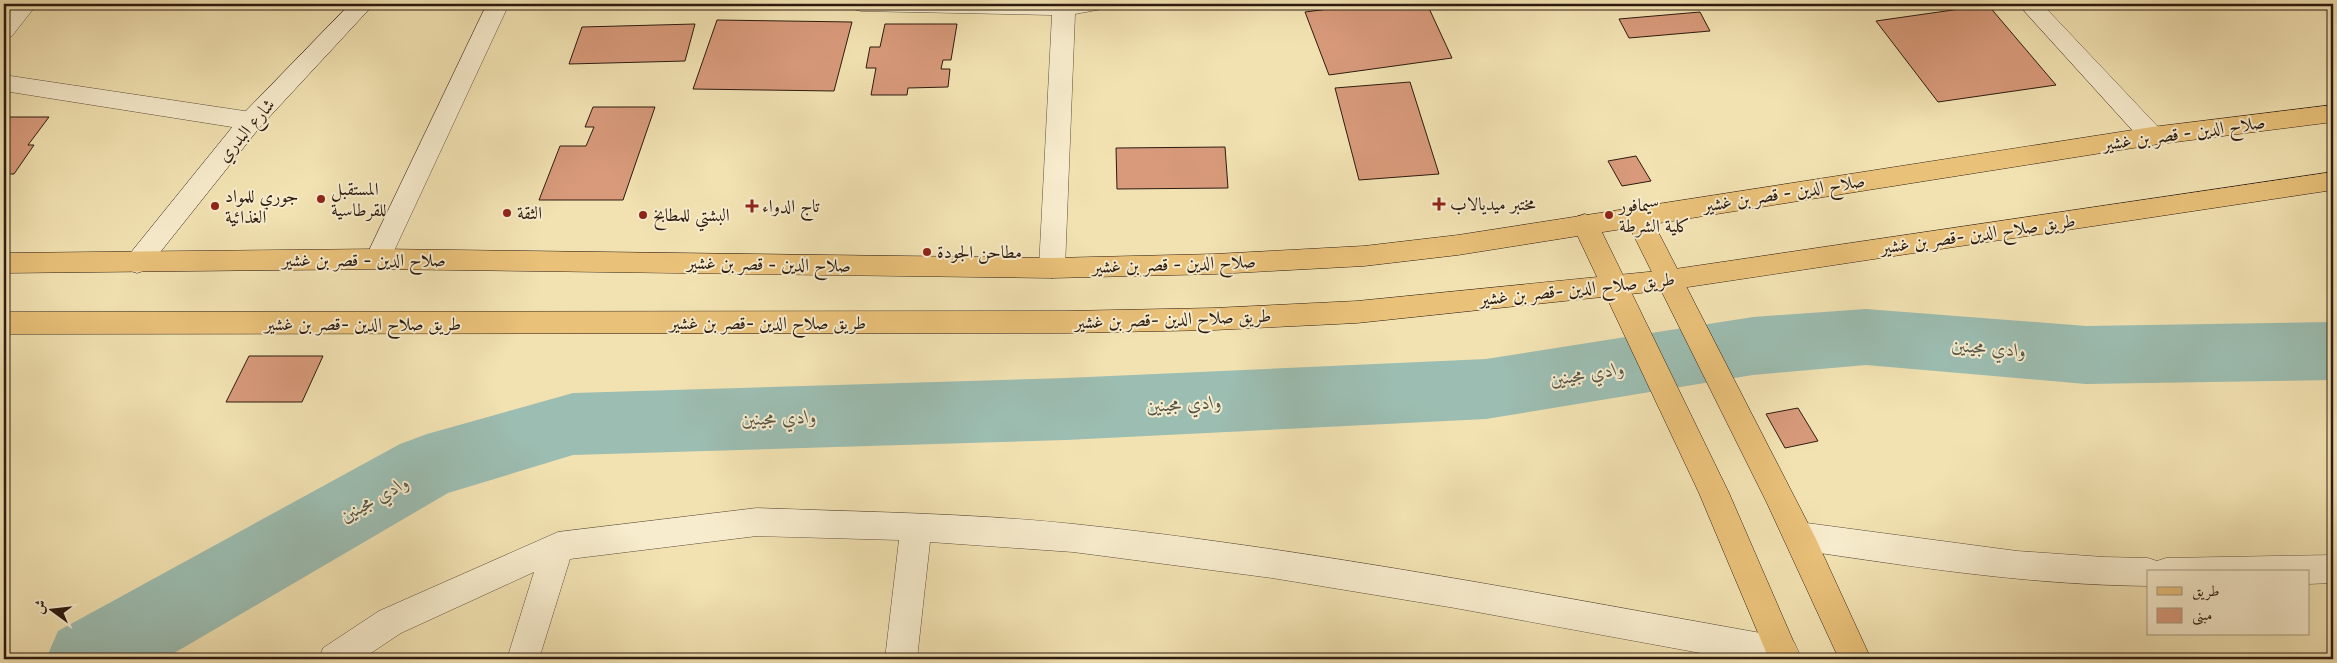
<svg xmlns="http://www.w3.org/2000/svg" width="2337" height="663" font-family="'Libre Caslon Text',Amiri,serif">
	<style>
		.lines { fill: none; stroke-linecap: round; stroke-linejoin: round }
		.river { fill: #9cbdb1; fill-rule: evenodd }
		.building { fill: #d89a7b; stroke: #2c1b10 }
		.street-casing { stroke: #5e4d38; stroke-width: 1 }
		.secondary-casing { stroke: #2c1b10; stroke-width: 1 }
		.primary-casing { stroke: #2c1b10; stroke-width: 1 }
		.highway-casing { stroke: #2c1b10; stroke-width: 1 }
		.street { fill: #f7eccd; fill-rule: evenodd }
		.secondary { fill: #f7eccd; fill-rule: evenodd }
		.primary { fill: #e9c179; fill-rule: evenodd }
		.highway { fill: #e9c179; fill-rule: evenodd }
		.poi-dot { fill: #8f2418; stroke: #f7eccd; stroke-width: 2 }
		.labels { text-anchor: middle; stroke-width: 4; stroke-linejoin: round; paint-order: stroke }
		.street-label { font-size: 18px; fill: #2c1b10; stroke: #f7eccd }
		.poi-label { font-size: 18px; fill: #2c1b10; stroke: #f7eccd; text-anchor: start }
		.water-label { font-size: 19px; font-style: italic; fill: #535448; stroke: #f7eccd }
	</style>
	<rect width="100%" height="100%" fill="#f2e2b2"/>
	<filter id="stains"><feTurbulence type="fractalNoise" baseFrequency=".004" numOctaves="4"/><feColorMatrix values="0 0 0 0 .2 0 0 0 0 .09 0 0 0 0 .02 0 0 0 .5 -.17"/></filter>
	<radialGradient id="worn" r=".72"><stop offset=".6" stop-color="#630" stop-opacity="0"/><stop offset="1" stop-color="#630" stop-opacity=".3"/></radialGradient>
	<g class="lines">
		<polygon class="river" points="1866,309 2086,326 2333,322 2333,380 2086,384 1866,365 1753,375 1486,419 1066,440 573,455 448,493 164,659 46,659 58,631 400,444 427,434 573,393 1066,378 1486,359 1753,317"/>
	</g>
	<g class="building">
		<polygon points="1367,4 1427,4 1452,58 1329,75 1305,12"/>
		<polygon points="1863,4 1898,4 1866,8"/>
		<polygon points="1988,5 2056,85 1938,102 1876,21"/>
		<polygon points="1700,12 1710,31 1629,38 1619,19"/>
		<polygon points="717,20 852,22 834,91 693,89"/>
		<polygon points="695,24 685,61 569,64 582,27"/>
		<polygon points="885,24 957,24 951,60 943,60 941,69 950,69 948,87 908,88 907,95 871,95 876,68 866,68 870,47 880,47"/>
		<polygon points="1410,82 1439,174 1359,180 1335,88"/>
		<polygon points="593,107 655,107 623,200 539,200 560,146 586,146 594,127 585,127"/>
		<polygon points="4,117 49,117 28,145 34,145 14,174 4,174"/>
		<polygon points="1225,147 1228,188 1117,189 1116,148"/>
		<polygon points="1636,156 1651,181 1622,186 1608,161"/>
		<polygon points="249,356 323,356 302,402 226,402"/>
		<polygon points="1798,408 1818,441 1785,448 1766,414"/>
	</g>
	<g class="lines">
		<g class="street-casing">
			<g id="street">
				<polygon points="14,4 37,4 12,36 4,39 4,16"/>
				<polygon points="487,4 509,4 387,266 378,269 369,266 365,259"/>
				<polygon points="850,4 1105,4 1102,9 1075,14 1065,268 1061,275 1052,278 1043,275 1039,268 1052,15 861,11 853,9"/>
				<polygon points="2018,4 2042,4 2161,130 2164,136 2161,142 2152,145 2143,142"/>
				<polygon points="4,75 251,112 260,115 263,121 260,127 251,130 4,91"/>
				<path d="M 757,508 C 863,512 969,513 1074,524 C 1312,549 1548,595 1783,637 L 1794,642 L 1799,653 L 1797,659 L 1733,659 L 1455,608 L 1272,578 L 1073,552 L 930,542 L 917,659 L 885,659 L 899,540 L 757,536 L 570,559 L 539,659 L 507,659 L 534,572 L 401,633 L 362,659 L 319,659 L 323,648 L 379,611 L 558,532 Z"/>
				<path d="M 1799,522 L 2017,551 L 2104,557 L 2148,558 L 2157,561 L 2166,558 L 2333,555 L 2333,583 L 2308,584 L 2308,572 L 2148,572 L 2148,586 C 2030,585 1915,567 1799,550 L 1788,546 L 1784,536 L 1788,526 Z"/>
			</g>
		</g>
		<g class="secondary-casing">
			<polygon id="secondary" points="350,4 374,4 260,127 146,270 137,273 128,270 124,263 128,256 242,115"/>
		</g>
		<g class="primary-casing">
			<g id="primary">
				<polygon points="1637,206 1646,209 1650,216 1815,537 1871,659 1839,659 1766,501 1624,216 1628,209"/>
				<polygon points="1585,214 1594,217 1598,224 1729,493 1801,659 1769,659 1699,493 1572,224 1576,217"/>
			</g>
		</g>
		<g class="highway-casing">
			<g id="highway">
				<polygon points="2333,105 2333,122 2152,145 1458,255 1364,266 1215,274 1052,278 378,269 4,273 4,253 378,249 1052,258 1215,254 1364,246 1458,235 2152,127"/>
				<polygon points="2333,172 2333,190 1668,290 1357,323 1214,330 1066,333 4,334 4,312 1066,311 1214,308 1357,301 1668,270"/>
			</g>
		</g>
		<use href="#street" class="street"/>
		<use href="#secondary" class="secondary"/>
		<use href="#primary" class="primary"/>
		<use href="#highway" class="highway"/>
	</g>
	<g class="poi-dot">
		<circle cx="321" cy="199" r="5"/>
		<path d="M1436.5 196.5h5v5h5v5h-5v5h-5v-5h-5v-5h5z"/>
		<circle cx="215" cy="206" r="5"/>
		<path d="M749.5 198.5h5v5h5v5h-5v5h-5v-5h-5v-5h5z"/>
		<circle cx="507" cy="213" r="5"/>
		<circle cx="643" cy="215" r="5"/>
		<circle cx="1609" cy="215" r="5"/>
		<circle cx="927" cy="252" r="5"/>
	</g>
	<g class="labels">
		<g class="street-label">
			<text transform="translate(246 130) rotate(-49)" y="6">شارع البدري</text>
			<text transform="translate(2184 133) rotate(-8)" y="6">صلاح الدين - قصر بن غشير</text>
			<text transform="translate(1784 193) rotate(-9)" y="6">صلاح الدين - قصر بن غشير</text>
			<text transform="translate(1978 234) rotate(-8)" y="6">طريق صلاح الدين -قصر بن غشير</text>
			<text x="364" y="266">صلاح الدين - قصر بن غشير</text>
			<text transform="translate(769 264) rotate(1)" y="6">صلاح الدين - قصر بن غشير</text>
			<text transform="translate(1174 264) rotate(-2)" y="6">صلاح الدين - قصر بن غشير</text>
			<text transform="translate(1577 289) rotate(-6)" y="6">طريق صلاح الدين -قصر بن غشير</text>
			<text transform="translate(1173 319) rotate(-2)" y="6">طريق صلاح الدين -قصر بن غشير</text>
			<text x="768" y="329">طريق صلاح الدين -قصر بن غشير</text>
			<text x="363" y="330">طريق صلاح الدين -قصر بن غشير</text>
		</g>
		<g class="poi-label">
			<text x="331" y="195">المستقبل<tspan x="331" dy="21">للقرطاسية</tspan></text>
			<text x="225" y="202">جوري للمواد<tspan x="225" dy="21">الغذائية</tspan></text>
			<text x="1450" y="210">مختبر ميديالاب</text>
			<text x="1619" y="211">سيمافور<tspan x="1619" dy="21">كلية الشرطة</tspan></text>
			<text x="762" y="212">تاج الدواء</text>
			<text x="517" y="219">الثقة</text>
			<text x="653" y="221">البشتي للمطابخ</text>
			<text x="937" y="258">مطاحن الجودة</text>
		</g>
		<g class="water-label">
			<text transform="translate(1989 347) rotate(5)" y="7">وادي مجينين</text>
			<text transform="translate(1587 373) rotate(-9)" y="7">وادي مجينين</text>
			<text transform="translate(1184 403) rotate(-3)" y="7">وادي مجينين</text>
			<text transform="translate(779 417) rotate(-2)" y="7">وادي مجينين</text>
			<text transform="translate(374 498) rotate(-29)" y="7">وادي مجينين</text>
		</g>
	</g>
	<rect width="2337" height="663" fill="none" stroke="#f2e2b2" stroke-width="20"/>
	<rect x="5" y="5" width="2327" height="653" fill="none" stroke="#2c1b10" stroke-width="2.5"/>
	<rect x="10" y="10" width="2317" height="643" fill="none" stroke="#2c1b10"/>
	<rect x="2147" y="570" width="162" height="65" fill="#f7eccd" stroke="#a69881"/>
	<rect x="2157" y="587" width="25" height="8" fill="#e9c179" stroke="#a69881"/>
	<text x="2192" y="596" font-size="15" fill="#2c1b10">طريق</text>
	<rect x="2157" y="608" width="25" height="15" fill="#d89a7b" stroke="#a69881"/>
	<text x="2192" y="620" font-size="15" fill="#2c1b10">مبنى</text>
	<g transform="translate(52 610) rotate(285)" stroke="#f7eccd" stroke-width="4" paint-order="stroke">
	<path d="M0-4L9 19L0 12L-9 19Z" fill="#2c1b10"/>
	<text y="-8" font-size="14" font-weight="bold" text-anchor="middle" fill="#2c1b10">ش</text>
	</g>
	<rect width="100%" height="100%" filter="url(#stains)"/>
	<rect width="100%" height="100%" fill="url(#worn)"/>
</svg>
